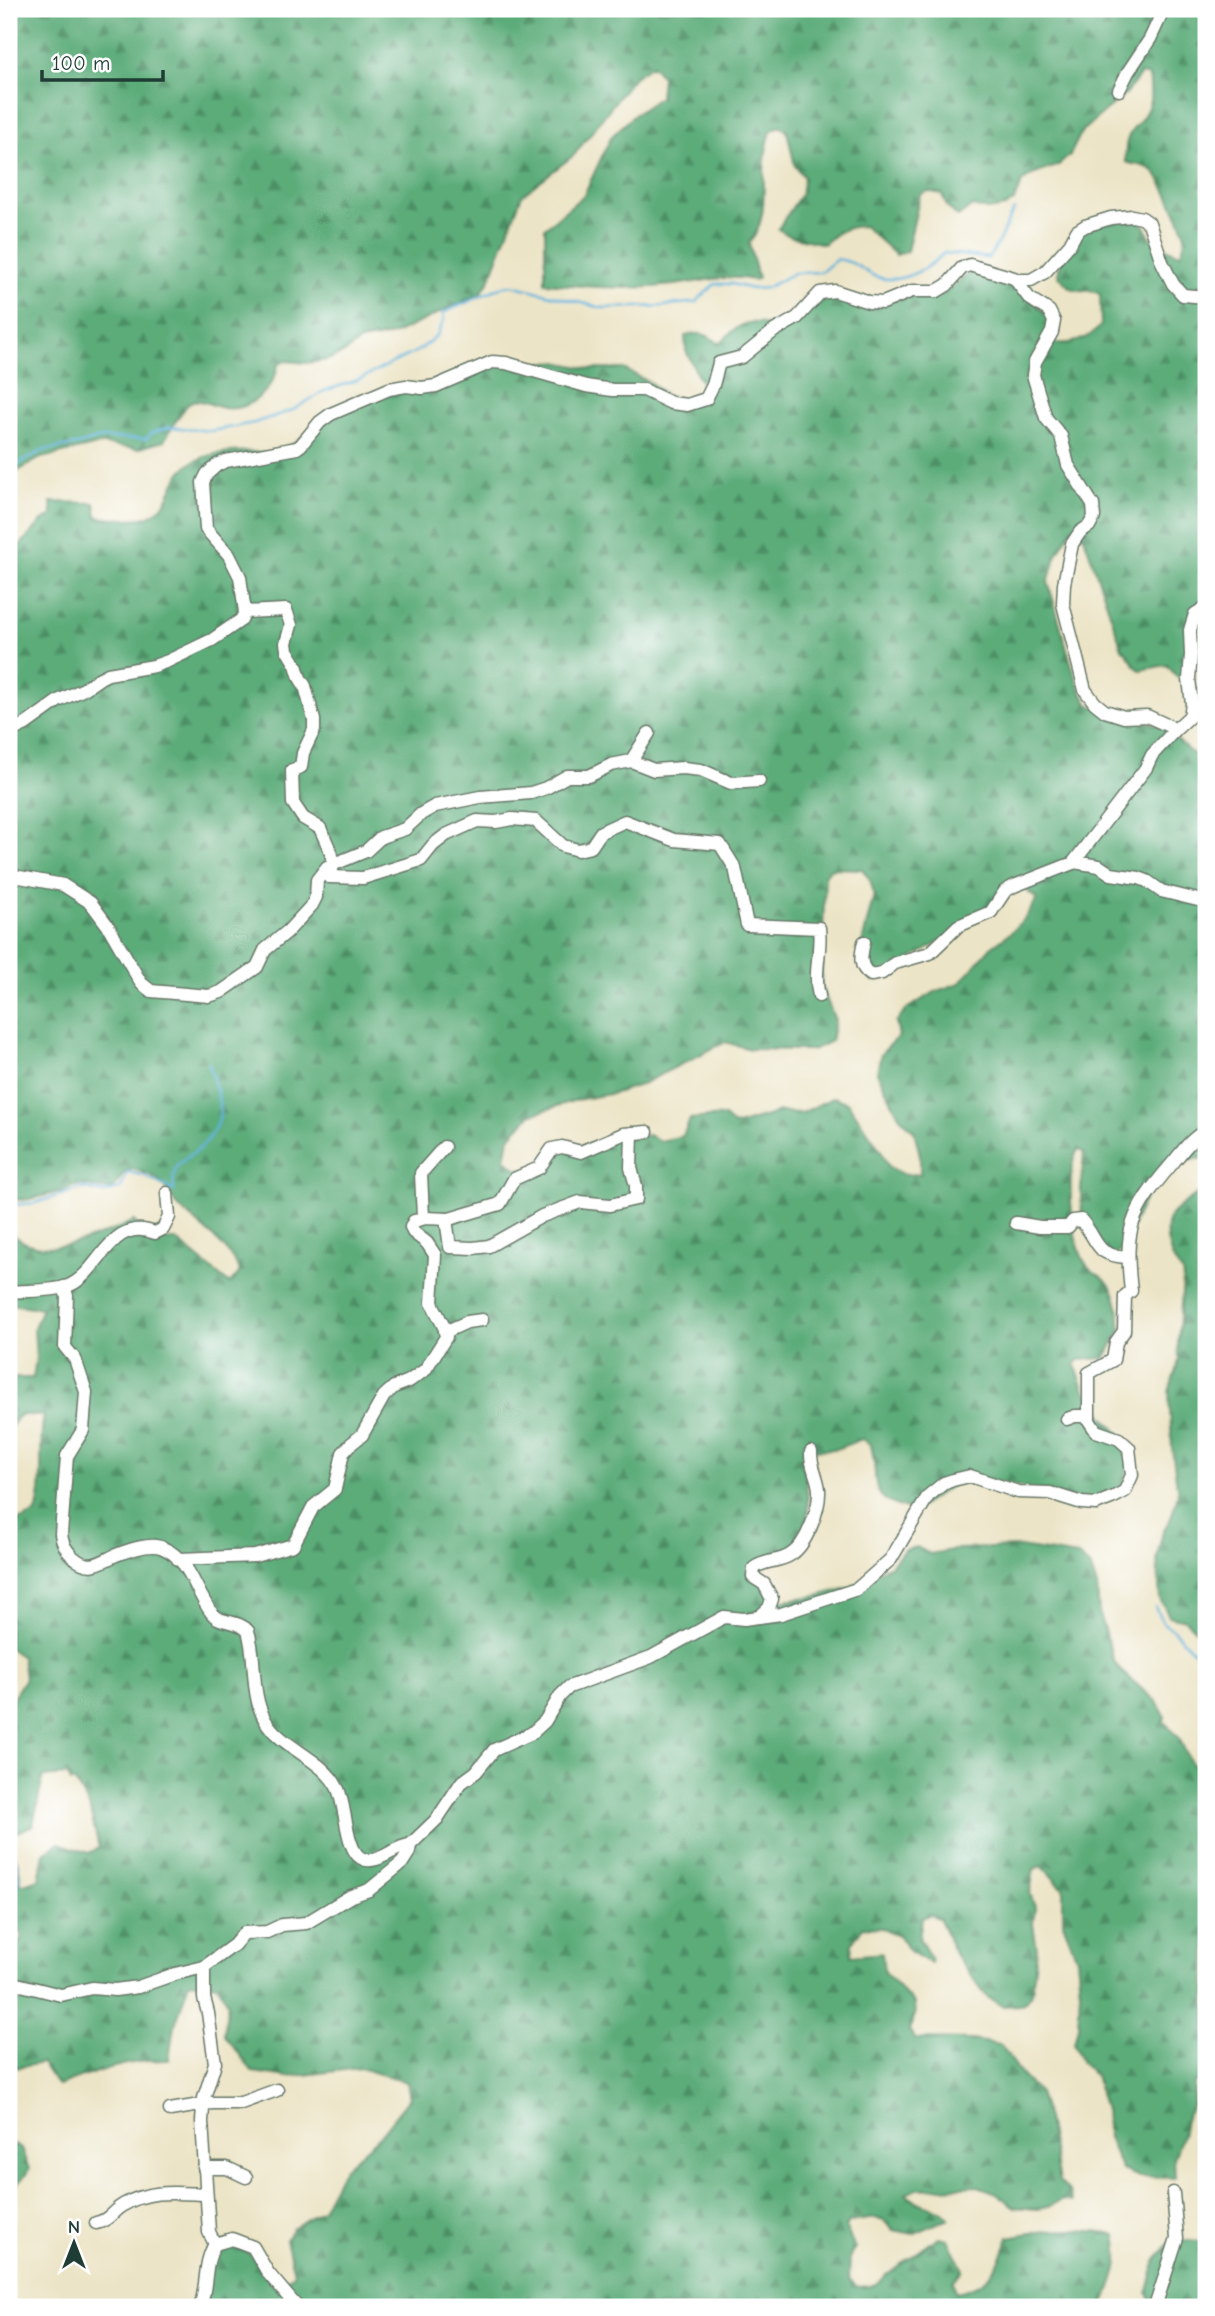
<svg xmlns="http://www.w3.org/2000/svg" width="1215" height="2316" font-family="'Comic Neue',sans-serif">
	<style>
		.forest { fill: url(#forest-firs); stroke: #3e7456; stroke-width: 2; fill-rule: evenodd }
		.water { fill: #5fb2db; stroke: #3f7888; stroke-width: 2 }
		.lines { fill: none; stroke-linecap: round; stroke-linejoin: round }
		.stream { stroke: #5fb2db; stroke-width: 2.5 }
		.minor-casing { stroke: #677767; stroke-width: 15 }
		.minor { stroke: #fff; stroke-width: 12 }
	</style>
	<defs>
		<pattern id="forest-firs" width="22" height="20" patternUnits="userSpaceOnUse" patternTransform="scale(1.75)"><rect width="22" height="20" fill="#5cac79"/><path d="M5 1l3.5 6h-7zM16 11l3.5 6h-7z" fill="#4b8d64"/></pattern>
	</defs>
	<rect width="100%" height="100%" fill="#fff"/>
	<filter id="ink" filterUnits="userSpaceOnUse"><feTurbulence type="fractalNoise" baseFrequency=".0143" numOctaves="2"/><feDisplacementMap in="SourceGraphic" scale="14" xChannelSelector="R" yChannelSelector="G"/><feConvolveMatrix kernelMatrix="1 2 1 2 8 2 1 2 1" color-interpolation-filters="sRGB"/></filter>
	<filter id="wash" filterUnits="userSpaceOnUse"><feTurbulence type="fractalNoise" baseFrequency=".00686" numOctaves="4" result="noise"/><feDisplacementMap in="SourceGraphic" scale="28" xChannelSelector="R" yChannelSelector="G"/><feGaussianBlur stdDeviation="1.57" result="paint"/><feColorMatrix in="noise" values="0 0 0 0 0 0 0 0 0 0 0 0 0 0 0 0 0 1.4 0 .05"/><feComposite in="paint" operator="in"/></filter>
	<g filter="url(#wash)">
		<rect width="100%" height="100%" fill="#ece4c6"/>
		<g class="forest">
			<path d="M 9,9 L 1206,9 L 1206,603 L 1194,612 L 1186,682 L 1182,683 L 1167,665 L 1140,670 C 1132,664 1130,655 1122,648 L 1084,537 L 1072,528 L 1057,554 L 1048,582 L 1071,663 L 1080,689 L 1089,705 L 1163,727 L 1189,751 L 1202,759 L 1206,756 L 1206,1158 C 1151,1160 1142,1207 1123,1249 L 1115,1255 L 1105,1252 L 1082,1218 L 1081,1189 L 1084,1153 L 1078,1149 C 1065,1173 1071,1231 1082,1257 C 1087,1269 1095,1272 1104,1279 C 1118,1289 1119,1315 1121,1330 L 1105,1358 L 1079,1360 L 1075,1365 L 1085,1390 L 1104,1417 L 1119,1433 L 1128,1464 L 1123,1489 L 1089,1502 L 966,1475 L 915,1511 C 863,1499 881,1486 871,1445 L 862,1439 L 836,1449 L 808,1450 L 802,1458 C 808,1489 817,1534 785,1554 C 775,1560 761,1564 750,1569 L 769,1596 L 778,1601 L 817,1596 L 849,1588 L 892,1564 L 904,1550 L 917,1547 L 930,1554 L 957,1549 L 1020,1547 L 1078,1556 L 1090,1566 L 1097,1587 L 1099,1614 L 1114,1661 L 1122,1672 L 1157,1702 L 1165,1716 L 1164,1722 L 1178,1736 L 1191,1763 L 1206,1777 L 1206,2083 L 1194,2082 L 1193,2105 L 1185,2120 L 1182,2136 L 1174,2158 L 1175,2178 L 1139,2177 L 1122,2170 L 1108,2138 L 1105,2110 L 1095,2075 L 1082,2063 L 1074,2043 L 1078,2026 L 1080,1991 L 1077,1958 L 1063,1923 L 1063,1888 L 1042,1866 L 1034,1869 L 1030,1893 L 1035,1907 L 1033,1924 L 1037,1949 L 1032,1992 L 1025,2002 L 1019,2005 L 1003,2006 L 987,1997 L 954,1953 L 940,1919 L 930,1914 L 922,1918 L 919,1938 L 932,1961 L 930,1963 L 911,1952 L 898,1935 L 881,1928 L 863,1927 L 852,1943 L 851,1956 L 882,1953 L 884,1972 L 914,2004 L 915,2015 L 909,2030 L 915,2039 L 972,2040 L 1001,2045 L 1023,2077 L 1039,2093 L 1047,2119 L 1059,2181 L 1069,2192 L 1072,2202 L 1062,2200 L 1048,2207 L 1037,2209 L 1013,2207 L 997,2193 L 978,2186 L 917,2189 L 906,2194 C 918,2207 938,2204 949,2218 L 913,2234 L 894,2230 L 884,2221 L 875,2218 L 849,2222 L 846,2228 L 855,2248 L 850,2256 L 849,2279 L 855,2287 C 869,2287 878,2287 886,2275 L 939,2237 L 948,2239 L 963,2270 L 953,2281 L 956,2292 C 991,2285 998,2267 1009,2237 C 1036,2230 1090,2226 1116,2236 C 1123,2265 1113,2280 1104,2307 L 205,2307 L 214,2253 L 221,2244 C 249,2243 259,2265 273,2285 L 285,2281 L 294,2273 L 286,2240 L 292,2229 L 322,2209 L 344,2168 L 377,2139 L 410,2098 L 407,2082 L 360,2068 L 288,2077 L 253,2072 L 224,2034 L 228,2002 L 217,1985 L 189,1982 L 173,2032 L 169,2060 C 129,2059 95,2072 58,2086 L 42,2063 L 9,2069 L 9,1948 L 16,1949 L 22,1936 L 13,1923 L 9,1922 L 9,1882 L 24,1884 L 39,1879 L 44,1853 L 59,1843 L 89,1853 L 99,1848 L 89,1806 L 75,1782 L 71,1782 L 67,1775 L 43,1777 L 33,1825 L 9,1836 L 9,1704 L 25,1678 L 22,1657 L 9,1648 L 9,1522 L 24,1519 L 36,1513 C 45,1482 38,1447 44,1415 L 19,1415 L 9,1430 L 9,1378 L 33,1378 L 36,1359 L 34,1328 L 42,1308 L 9,1304 L 9,1231 C 13,1234 17,1238 22,1241 C 52,1258 105,1234 134,1221 L 141,1231 L 163,1240 L 176,1240 L 230,1284 L 240,1272 C 228,1243 199,1227 177,1205 C 170,1197 166,1185 157,1179 C 150,1174 140,1171 132,1169 L 123,1174 L 114,1188 C 101,1192 93,1185 80,1185 C 73,1185 66,1191 59,1192 C 42,1196 26,1202 9,1199 L 9,558 L 41,522 L 52,515 L 51,502 L 95,503 L 97,517 C 109,519 141,521 151,515 C 168,506 170,489 179,475 C 197,448 249,449 277,455 L 326,420 L 388,393 L 495,365 L 557,362 L 590,369 L 624,369 L 651,383 L 667,396 L 686,401 L 696,400 L 704,388 L 686,351 L 685,336 C 700,332 706,333 718,343 C 726,339 730,332 737,328 C 752,318 768,324 782,332 L 828,296 L 866,307 L 915,295 L 932,296 L 946,293 L 971,271 L 1006,280 L 1018,287 L 1050,318 L 1051,342 C 1069,346 1089,340 1101,325 L 1100,294 C 1081,284 1076,300 1058,274 C 1060,262 1070,239 1081,232 C 1092,224 1126,218 1139,222 C 1148,225 1146,233 1151,238 C 1158,246 1171,250 1180,254 C 1182,249 1185,243 1185,238 C 1186,229 1160,176 1152,170 C 1146,165 1134,165 1126,162 C 1123,125 1140,130 1149,105 C 1152,96 1150,85 1149,76 L 1141,74 L 1127,92 L 1082,131 L 1070,155 L 1059,165 L 1032,175 L 1022,182 L 1014,201 L 1005,207 L 988,210 L 972,206 L 958,217 L 947,207 L 942,194 L 927,191 L 920,195 L 907,251 L 896,255 L 864,226 C 847,226 836,232 824,244 L 790,236 L 778,229 L 801,194 L 804,177 L 795,166 L 787,131 L 780,126 L 771,131 C 769,138 767,145 766,152 C 760,182 771,218 749,243 L 758,278 L 754,280 C 724,273 694,284 663,286 C 624,290 584,286 545,283 L 545,228 L 584,195 L 611,137 L 634,115 L 660,97 L 662,77 L 652,65 L 634,77 L 574,155 L 522,195 L 489,281 L 481,293 L 393,335 L 360,341 L 344,353 L 327,360 L 307,363 L 285,361 L 278,365 C 274,389 250,412 224,408 C 214,407 201,398 192,401 C 183,405 170,432 164,441 L 137,449 L 102,444 L 41,458 L 9,476 ZM 831,868 L 862,869 L 870,880 L 874,894 L 858,960 L 873,981 L 972,923 L 1005,895 L 1022,887 L 1037,899 L 1026,917 L 1010,933 L 991,947 L 960,983 L 937,991 L 908,1008 L 896,1022 L 899,1036 L 881,1054 L 877,1072 L 899,1116 L 914,1131 L 920,1155 L 920,1174 L 905,1175 L 889,1167 L 881,1151 L 848,1103 L 834,1097 L 802,1113 L 779,1112 L 734,1126 L 723,1116 L 690,1119 L 683,1136 L 660,1141 L 649,1135 L 553,1150 L 536,1171 L 517,1169 L 505,1159 L 509,1138 L 530,1115 L 576,1100 L 615,1093 L 640,1085 L 725,1042 L 750,1049 L 812,1050 L 831,1041 L 835,1020 L 821,986 L 825,875 Z"/>
			<path d="M 1206,1187 L 1206,1640 L 1185,1620 L 1169,1616 L 1160,1599 L 1157,1558 L 1163,1531 L 1171,1518 L 1178,1494 L 1172,1448 L 1169,1392 L 1179,1360 L 1178,1342 L 1183,1280 L 1182,1272 C 1170,1260 1161,1230 1171,1215 C 1177,1207 1198,1194 1206,1187 Z"/>
			<polygon points="9,2142 21,2149 29,2169 25,2176 9,2192"/>
			<polygon points="1187,2240 1200,2241 1206,2252 1206,2307 1152,2307 1148,2290 1156,2260 1169,2244"/>
		</g>
		<polygon class="water" points="9,1841 18,1863 21,1884 9,1882"/>
		<g class="lines">
			<g class="stream">
				<path d="M 9,469 L 44,450 L 77,445 L 102,438 L 146,439 L 151,433 L 170,427 L 211,431 L 254,423 L 293,410 L 324,391 L 358,380 L 421,349 L 438,334 L 444,320 L 443,313 L 501,287 L 512,285 L 602,308 L 664,306 L 696,302 L 715,284 L 732,284 L 752,289 L 766,288 L 794,273 L 821,272 L 837,259 C 856,262 857,267 872,275 C 897,287 927,270 944,253 L 988,258 C 1000,244 1004,226 1014,210"/>
				<path d="M 9,1205 L 35,1203 L 83,1188 L 104,1193 L 120,1189 L 128,1172 L 145,1176 L 174,1191 C 170,1162 183,1162 201,1147 C 207,1142 217,1126 219,1118 C 222,1102 213,1079 209,1063"/>
				<polyline points="1155,1607 1163,1623 1172,1629 1193,1650 1206,1658"/>
			</g>
		</g>
	</g>
	<g filter="url(#ink)">
		<g class="lines">
			<g class="minor-casing">
				<g id="minor">
					<polyline points="1119,90 1128,72 1150,39 1164,9"/>
					<polyline points="1016,280 1031,280 1045,272 1070,244 1077,231 1085,226 1111,218 1132,216 1142,218 1149,223 1162,262 1173,284 1183,295 1206,297"/>
					<path d="M 245,612 L 286,610 L 291,625 L 286,643 L 287,650 L 296,665 L 300,678 L 305,686 L 314,720 L 314,730 L 303,753 L 301,767 L 292,770 L 293,803 L 303,818 L 320,828 L 330,850 L 334,863 L 329,877 L 363,878 L 421,860 L 433,845 L 446,835 L 477,821 L 496,822 L 512,819 L 536,821 L 563,846 L 578,850 L 591,847 L 601,832 L 625,821 L 674,840 L 720,844 L 735,868 L 747,925 L 819,928 C 822,950 813,973 819,996"/>
					<polyline points="1174,731 1190,716 1192,704 1189,679 1191,655 1190,630 1195,614 1206,607"/>
					<path d="M 9,732 L 26,724 L 58,701 L 84,689 L 100,678 L 108,674 L 154,666 L 168,661 L 212,640 L 241,620 L 245,612 L 240,577 L 229,555 L 206,529 L 203,482 L 207,474 L 217,465 L 226,461 L 297,448 L 301,445 L 320,422 L 331,414 L 389,389 L 406,386 L 422,388 L 436,386 L 492,362 L 506,363 L 586,386 L 612,390 L 644,390 L 671,403 L 687,405 L 706,399 L 713,385 L 719,363 L 742,357 L 774,331 L 797,318 L 820,293 L 835,291 L 869,302 L 883,303 L 912,291 L 937,291 L 947,285 L 962,268 L 970,265 L 976,267 L 1014,278 L 1029,298 L 1049,311 L 1054,321 L 1052,332 L 1035,362 L 1033,375 L 1046,418 L 1061,436 L 1068,465 L 1093,505 L 1094,517 L 1089,526 L 1080,532 L 1072,544 L 1064,584 L 1063,604 L 1085,690 L 1095,703 L 1105,711 L 1124,717 L 1147,716 L 1169,726 L 1174,731 L 1152,755 L 1146,768 L 1073,863 L 1014,886 L 1005,891 L 991,912 L 958,926 L 930,953 L 895,963 L 882,973 L 871,975 C 858,967 861,955 864,942"/>
					<polyline points="631,761 649,733"/>
					<polyline points="1074,862 1099,866 1111,874 1139,878 1147,881 1161,891 1206,902"/>
					<polyline points="9,875 63,885 91,903 108,926 141,983 151,991 209,996 221,992 257,967 265,950 288,931 312,905 316,897 317,880 327,867 366,851 381,837 405,829 421,814 435,806 480,797 531,793 546,788 567,776 589,776 611,765 631,761 654,770 683,768 701,770 731,783 759,781"/>
					<polyline points="423,1218 421,1173 444,1147"/>
					<polyline points="446,1219 450,1247 473,1248 489,1246 542,1216 580,1202 610,1205 636,1199 636,1186 631,1168 632,1133"/>
					<path d="M 1016,1223 L 1040,1227 L 1068,1227 L 1073,1221 L 1081,1220 C 1100,1242 1094,1256 1127,1257"/>
					<path d="M 64,1287 L 67,1296 L 65,1347 L 75,1359 L 86,1392 L 83,1430 L 67,1456 L 61,1534 C 62,1544 66,1550 73,1557 C 90,1572 100,1562 116,1555 C 129,1550 151,1542 163,1548 C 190,1559 195,1591 211,1612 C 220,1625 238,1619 248,1631 C 257,1659 250,1693 265,1720 C 282,1749 323,1758 338,1789 C 346,1807 346,1850 361,1858 C 377,1867 394,1846 410,1845"/>
					<path d="M 9,1292 C 28,1290 50,1292 68,1286 C 100,1274 110,1215 155,1233 L 163,1229 L 169,1217 L 167,1193"/>
					<polyline points="445,1332 467,1322 482,1320"/>
					<path d="M 1089,1419 L 1089,1373 L 1113,1360 L 1116,1342 L 1124,1331 L 1125,1296 L 1131,1291 C 1124,1228 1130,1213 1171,1165 C 1182,1152 1191,1138 1206,1131"/>
					<polyline points="178,1559 255,1556 293,1545 313,1507 335,1489 343,1453 351,1444 362,1435 384,1396 394,1387 409,1381 425,1370 446,1337 445,1329 432,1303 435,1255 427,1243 413,1232 411,1227 414,1221 426,1218 449,1219 500,1204 514,1179 539,1168 552,1149 562,1147 581,1152 623,1134 647,1132"/>
					<path d="M 759,1617 L 769,1608 L 772,1599 L 764,1584 L 753,1577 L 754,1568 C 765,1560 779,1562 790,1555 C 806,1546 820,1509 819,1490 C 818,1477 810,1465 811,1452"/>
					<polyline points="204,1967 204,1998 208,2013 215,2063 204,2098 202,2121 209,2232 215,2244"/>
					<polyline points="9,1982 61,1995 92,1988 115,1990 138,1987 175,1974 204,1967 234,1945 244,1933 267,1932 282,1925 306,1923 351,1896 369,1890 402,1863 409,1852 410,1845 437,1819 461,1783 476,1772 494,1750 532,1733 545,1721 560,1696 569,1687 651,1657 724,1617 744,1619 781,1614 857,1589 891,1559 928,1496 944,1483 953,1480 970,1476 1018,1492 1050,1493 1082,1503 1096,1504 1114,1497 1125,1491 1132,1475 1129,1448 1119,1439 1096,1431 1086,1416 1075,1416 1067,1419"/>
					<polyline points="170,2110 212,2103 241,2103 277,2090"/>
					<polyline points="204,2168 227,2168 246,2177"/>
					<path d="M 96,2223 C 109,2221 112,2211 123,2205 C 150,2189 176,2193 206,2194"/>
					<path d="M 200,2307 C 208,2286 203,2264 215,2244 L 232,2239 L 253,2247 L 268,2273 L 297,2307"/>
					<polyline points="1155,2307 1177,2238 1173,2193"/>
				</g>
			</g>
			<use href="#minor" class="minor"/>
		</g>
	</g>
	<rect width="1215" height="2316" fill="none" stroke="#fff" stroke-width="35"/>
	<g transform="translate(74 2243)" stroke="#ffffff" stroke-width="5" paint-order="stroke">
	<path d="M0-5L12 26L0 18L-12 26Z" fill="#1f3d34"/>
	<text y="-10" font-size="19" font-weight="bold" text-anchor="middle" fill="#1f3d34">N</text>
	</g>
	<path d="M42 70v10h121v-10" fill="none" stroke="#1f3d34" stroke-width="3.5"/>
	<text x="52" y="70" font-size="21" fill="#1f3d34" stroke="#ffffff" stroke-width="5" paint-order="stroke">100 m</text>
</svg>
